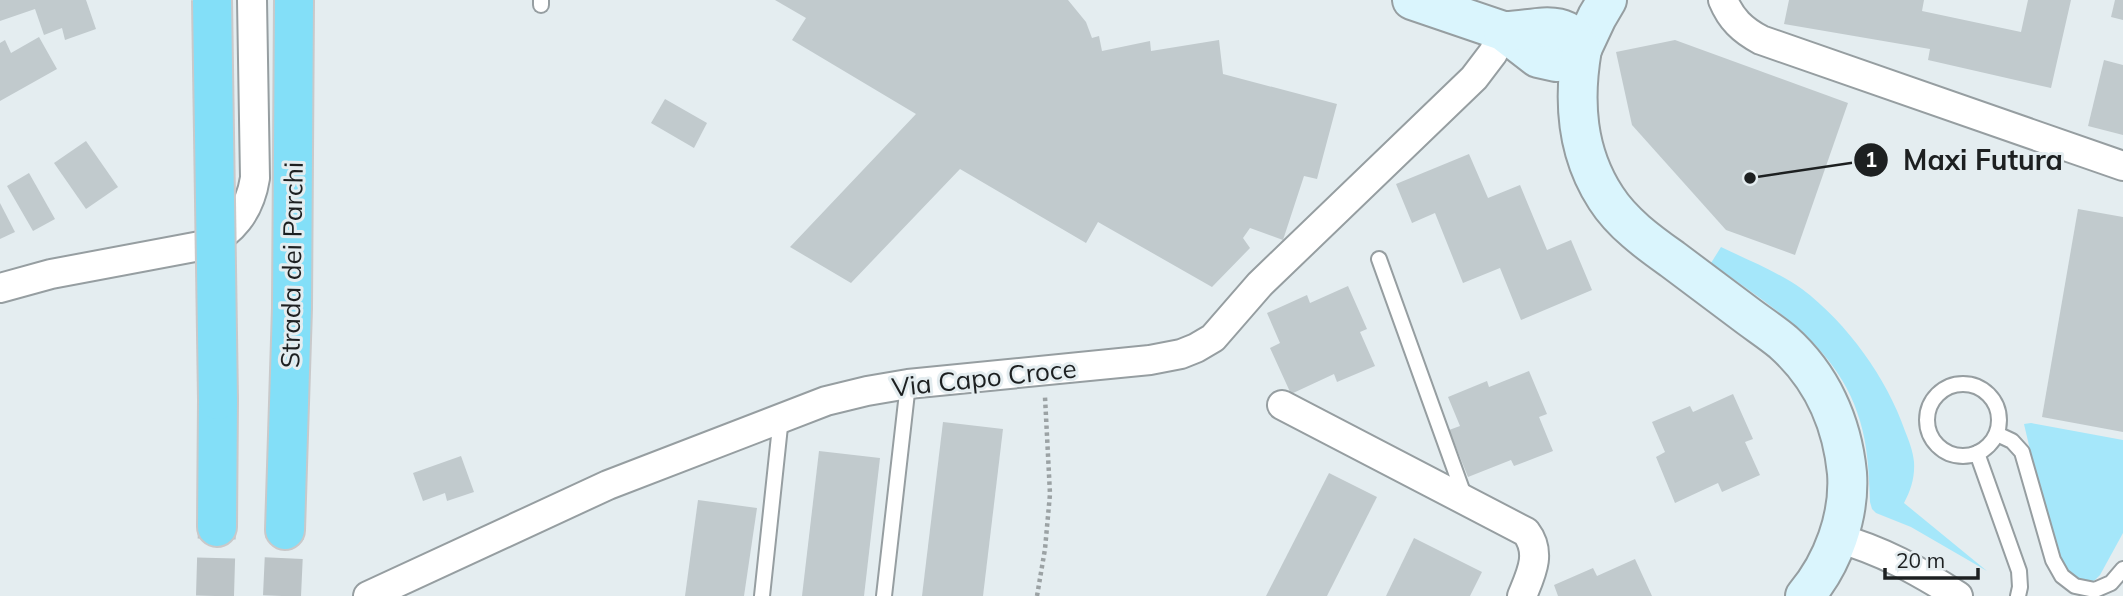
<svg xmlns="http://www.w3.org/2000/svg" width="2123" height="596" font-family="Mulish,sans-serif">
	<style>
		.grass { fill: #a5e7fa }
		.building { fill: #c1cacd }
		.lines { fill: none; stroke-linecap: round; stroke-linejoin: round }
		.highway-tunnel { stroke: #bcc4c7; stroke-width: 38; stroke-dasharray: 38 19; stroke-linecap: butt }
		.lane-casing { stroke: #969ea1; stroke-width: 18 }
		.street-casing { stroke: #969ea1; stroke-width: 32 }
		.secondary-casing { stroke: #969ea1; stroke-width: 42 }
		.highway-casing { stroke: #c9c9ca; stroke-width: 42 }
		.path { stroke: #9ba2a4; stroke-width: 4.5; stroke-dasharray: 3.5 3.5; stroke-linecap: butt }
		.lane { stroke: #fff; stroke-width: 14 }
		.street { stroke: #fff; stroke-width: 28 }
		.secondary { stroke: #daf5fd; stroke-width: 38 }
		.highway { stroke: #83dff8; stroke-width: 38 }
		.highway-bridge-casing { stroke: #c9c9ca; stroke-width: 42; stroke-linecap: butt }
		.highway-bridge { stroke: #83dff8; stroke-width: 38 }
		.labels { text-anchor: middle; stroke-width: 6; stroke-linejoin: round; paint-order: stroke }
		.street-label { font-size: 26px; fill: #1d2021; stroke: #e4edf0 }
		.leader { fill: none; stroke: #1d2021; stroke-width: 2.5 }
		.callout-dot { fill: #1d2021; stroke: #e4edf0; stroke-width: 2.5 }
		.mark-label { font-size: 21px; text-anchor: middle; font-weight: bold; fill: #fff }
		.callout-label { font-size: 28px; text-anchor: middle; font-weight: bold; fill: #1d2021; stroke: #e4edf0; stroke-width: 6; stroke-linejoin: round; paint-order: stroke }
	</style>
	<rect width="100%" height="100%" fill="#e4edf0"/>
	<g class="grass">
		<path d="M 1721,247 C 1748,260 1778,272 1802,289 C 1847,323 1887,378 1905,431 C 1909,441 1913,451 1914,462 C 1915,477 1911,490 1904,503 L 1987,571 L 1911,527 L 1876,513 L 1872,509 L 1870,502 C 1869,475 1868,447 1860,421 C 1839,346 1770,306 1711,263 Z"/>
		<polygon points="2031,423 2123,440 2123,533 2100,575 2095,580 2082,586 2057,565 2024,424"/>
	</g>
	<g class="building">
		<polygon points="0,0 86,0 96,29 65,40 62,28 44,35 35,9 0,21"/>
		<polygon points="775,0 1068,0 1086,22 1092,38 1099,36 1102,51 1150,41 1151,51 1219,40 1223,74 1337,104 1317,179 1304,176 1283,240 1250,228 1243,238 1250,248 1212,287 1098,222 1086,243 960,169 851,283 790,247 916,114 792,40 806,18"/>
		<polygon points="1789,0 1924,0 1922,11 2021,32 2028,0 2071,0 2051,88 1928,60 1930,49 1784,24"/>
		<polygon points="2115,0 2123,0 2123,20 2111,17"/>
		<polygon points="39,37 57,69 0,101 0,43 5,40 11,53"/>
		<polygon points="1675,40 1848,103 1795,255 1726,230 1632,125 1616,52"/>
		<polygon points="2104,60 2123,65 2123,135 2088,126"/>
		<polygon points="665,99 707,123 694,148 651,123"/>
		<polygon points="86,141 118,187 86,209 54,163"/>
		<polygon points="1469,154 1488,198 1520,185 1547,250 1571,240 1592,290 1521,320 1500,268 1463,283 1435,213 1412,223 1396,184"/>
		<polygon points="29,173 55,219 33,231 7,186"/>
		<polygon points="0,203 15,232 0,239"/>
		<polygon points="2078,209 2123,217 2123,432 2042,417"/>
		<polygon points="1348,286 1367,329 1360,332 1375,366 1337,382 1334,374 1291,394 1270,348 1280,343 1267,313 1307,295 1310,303"/>
		<polygon points="1529,371 1547,414 1539,417 1553,451 1514,466 1511,460 1468,477 1449,430 1460,426 1448,397 1487,381 1489,387"/>
		<polygon points="1733,394 1753,439 1745,442 1760,475 1722,492 1718,483 1675,503 1656,457 1665,452 1652,422 1690,406 1693,412"/>
		<polygon points="943,422 1003,429 983,596 922,596"/>
		<polygon points="819,451 880,458 864,596 802,596"/>
		<polygon points="461,456 474,492 447,501 445,493 423,501 413,473"/>
		<polygon points="1329,473 1377,497 1327,596 1266,596"/>
		<polygon points="698,500 757,508 744,596 685,596"/>
		<polygon points="1414,538 1482,572 1470,596 1386,596"/>
		<polygon points="1635,559 1652,596 1558,596 1554,585 1593,568 1597,576"/>
	</g>
	<g class="lines">
		<g class="highway-tunnel">
			<polyline points="215,596 217,527"/>
			<polyline points="282,596 285,530"/>
		</g>
		<g class="lane-casing">
			<g id="lane">
				<polyline points="541,5 541,0"/>
				<polyline points="1379,259 1465,498"/>
				<circle cx="1963" cy="420" r="36"/>
				<polyline points="1997,434 2012,441 2022,452 2053,560 2062,576 2075,586 2095,590 2111,583 2123,569"/>
				<polyline points="1977,453 2019,571 2020,587 2018,596"/>
				<polyline points="762,596 781,417"/>
				<polyline points="884,596 908,384"/>
			</g>
		</g>
		<g class="street-casing">
			<g id="street">
				<path d="M 1723,0 C 1731,19 1742,30 1761,40 L 2123,166"/>
				<path d="M 0,288 L 51,274 L 200,246 C 232,236 250,210 255,178 L 252,0"/>
				<path d="M 1282,405 L 1526,532 C 1542,553 1531,574 1522,596"/>
				<path d="M 1837,538 C 1881,550 1919,571 1958,596"/>
				<polyline points="368,596 608,485 826,401 867,391 908,384 1150,360 1181,354 1196,348 1213,338 1260,284 1474,78 1493,53 1503,31"/>
			</g>
		</g>
		<g class="secondary-casing">
			<g id="secondary">
				<polyline points="1412,0 1503,31 1538,58 1556,62 1572,58 1582,49 1597,17 1607,0"/>
				<path d="M 1503,31 C 1533,32 1565,14 1582,49"/>
				<path d="M 1582,49 C 1573,101 1576,152 1606,198 C 1622,223 1648,242 1672,259 C 1696,277 1720,295 1744,313 C 1757,323 1771,332 1783,342 C 1821,376 1842,422 1847,473 C 1850,516 1833,563 1805,596"/>
			</g>
		</g>
		<g class="highway-casing">
			<g id="highway">
				<polyline points="217,527 218,400"/>
				<polyline points="285,530 292,308 294,0"/>
			</g>
		</g>
		<polyline class="path" points="1037,596 1045,549 1050,494 1045,397"/>
		<use href="#lane" class="lane"/>
		<use href="#street" class="street"/>
		<use href="#secondary" class="secondary"/>
		<use href="#highway" class="highway"/>
		<g class="highway-bridge-casing">
			<polyline id="highway-bridge" points="212,0 218,400"/>
		</g>
		<use href="#highway-bridge" class="highway-bridge"/>
	</g>
	<g class="labels">
		<g class="street-label">
			<text transform="translate(292 265) rotate(-89)" y="9">Strada dei Parchi</text>
			<text transform="translate(984 378) rotate(-6)" y="9">Via Capo Croce</text>
		</g>
	</g>
	<path class="leader" d="M1750 178L1871 160"/>
	<g class="callout-dot">
		<circle cx="1750" cy="178" r="7"/>
		<circle cx="1871" cy="160" r="18"/>
	</g>
	<g class="mark-label">
		<text x="1871" y="167">1</text>
	</g>
	<g class="callout-label">
		<text x="1983" y="170">Maxi Futura</text>
	</g>
	<path d="M1885 568v10h93v-10" fill="none" stroke="#1d2021" stroke-width="3.5"/>
	<text x="1896" y="568" font-size="21" fill="#1d2021" stroke="#e4edf0" stroke-width="5" paint-order="stroke">20 m</text>
</svg>
